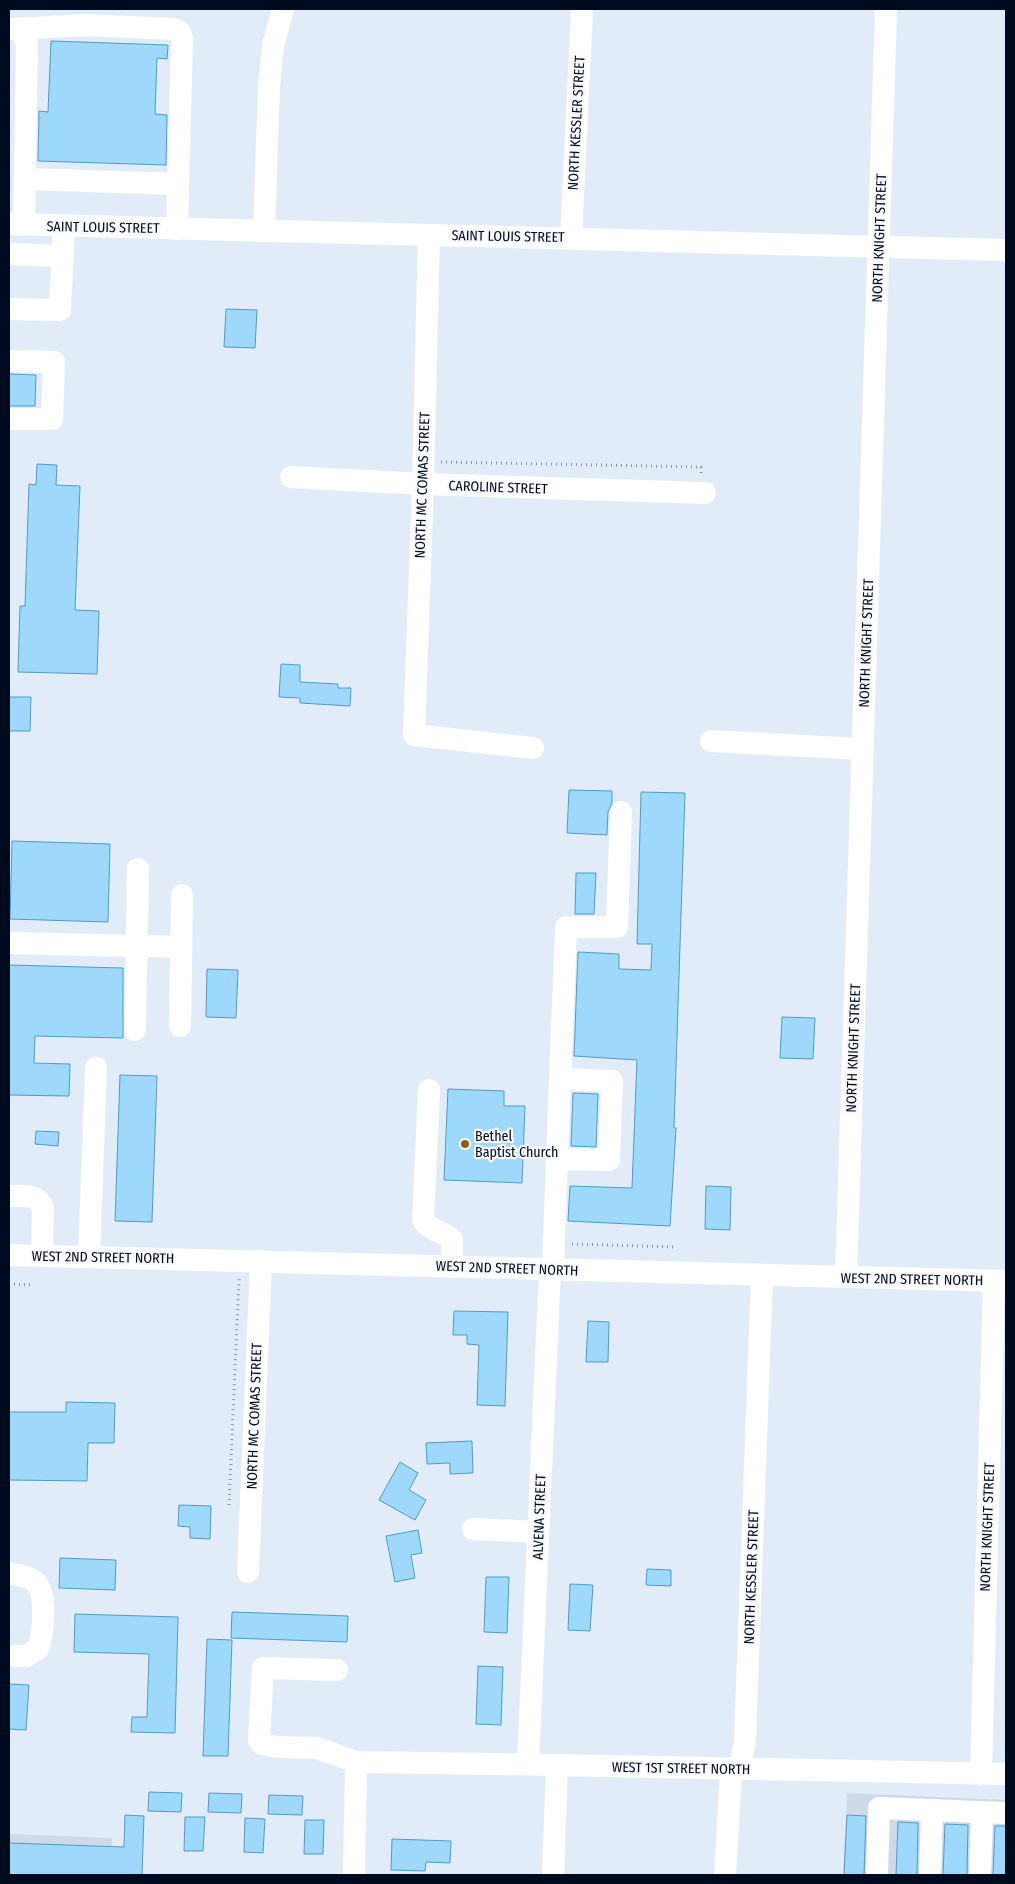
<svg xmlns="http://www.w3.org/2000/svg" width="1015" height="1884" font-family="'Fira Sans Condensed',sans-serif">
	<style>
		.built { fill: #cfdae9 }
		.building { fill: #9ed8fa; stroke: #4c9dc8 }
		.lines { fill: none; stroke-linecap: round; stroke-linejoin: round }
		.path { stroke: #8994a4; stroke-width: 3; stroke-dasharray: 1 4; stroke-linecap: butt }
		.minor { stroke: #fff; stroke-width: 22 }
		.poi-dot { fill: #8e5e08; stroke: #f8f8f8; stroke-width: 2 }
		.labels { text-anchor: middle; stroke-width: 4.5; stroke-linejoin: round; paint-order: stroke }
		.street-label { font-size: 14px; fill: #000b20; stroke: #f8f8f8 }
		.poi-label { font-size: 14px; fill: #000b20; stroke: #f8f8f8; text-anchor: start }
	</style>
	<rect width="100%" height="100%" fill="#e2ecf9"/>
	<g class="built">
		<polygon points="847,1793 1006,1800 1006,1875 843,1875"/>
		<polygon points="9,1834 112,1838 111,1875 9,1875"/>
	</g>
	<g class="building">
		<polygon points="51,41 168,45 167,59 157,58 155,114 167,115 166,165 38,161 39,111 48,112"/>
		<polygon points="226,309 257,310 255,348 224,347"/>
		<polygon points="9,374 36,375 35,406 9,406"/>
		<polygon points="37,464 57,465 56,485 80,486 75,610 99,611 97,674 18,672 20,606 25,606 29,484 36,485"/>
		<polygon points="281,664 300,665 300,682 338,684 338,688 351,688 350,706 300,703 300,698 279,697"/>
		<polygon points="9,697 31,697 30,731 9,731"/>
		<polygon points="569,790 612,791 612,803 608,812 607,835 567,833"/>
		<polygon points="641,792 685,793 674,1128 676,1128 670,1226 568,1221 570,1186 632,1188 637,1060 574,1056 578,952 619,954 619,969 651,970 652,944 637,944"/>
		<polygon points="12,841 110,844 108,922 10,919"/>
		<polygon points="576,873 596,873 594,914 575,914"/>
		<polygon points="9,965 123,968 123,1038 35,1036 34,1063 70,1064 69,1096 9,1095"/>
		<polygon points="207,969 238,970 236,1018 206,1017"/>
		<polygon points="782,1017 815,1018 813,1059 780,1058"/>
		<polygon points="120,1075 157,1076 152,1222 115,1221"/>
		<polygon points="448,1089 504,1091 504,1106 525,1106 522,1183 444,1180"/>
		<polygon points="573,1093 598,1094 596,1147 571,1146"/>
		<polygon points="36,1131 59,1132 58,1146 35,1144"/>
		<polygon points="706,1186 731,1187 730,1230 705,1229"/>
		<polygon points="454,1311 508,1312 505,1406 477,1405 479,1345 467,1344 467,1335 453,1335"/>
		<polygon points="588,1321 609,1322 608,1362 586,1362"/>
		<polygon points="66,1402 115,1403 114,1443 88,1443 87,1481 9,1480 9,1412 66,1412"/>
		<polygon points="472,1441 473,1473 450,1474 450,1463 427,1464 426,1443"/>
		<polygon points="400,1462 418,1473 409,1490 426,1500 415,1520 379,1500"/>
		<polygon points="179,1505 211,1506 210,1539 190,1538 190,1527 178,1526"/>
		<polygon points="418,1530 422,1553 411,1555 415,1578 395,1582 386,1536"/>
		<polygon points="60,1558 116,1560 115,1590 59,1588"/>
		<polygon points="647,1569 671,1570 671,1586 646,1585"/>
		<polygon points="486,1577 509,1577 507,1633 484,1632"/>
		<polygon points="570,1584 593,1585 590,1631 568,1630"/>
		<polygon points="232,1612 348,1616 347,1642 231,1638"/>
		<polygon points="75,1614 178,1617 175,1733 131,1732 132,1717 147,1717 149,1654 74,1652"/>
		<polygon points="207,1639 232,1640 228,1756 203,1756"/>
		<polygon points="478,1666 503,1667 501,1725 476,1724"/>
		<polygon points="9,1684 29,1685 26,1730 9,1729"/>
		<polygon points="149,1792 182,1793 181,1812 148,1811"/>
		<polygon points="209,1793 242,1794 241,1813 208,1812"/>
		<polygon points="269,1795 303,1796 302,1815 268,1814"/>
		<polygon points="125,1815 144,1816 142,1875 9,1875 9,1843 124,1847"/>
		<polygon points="847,1815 866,1816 864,1875 844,1875"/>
		<polygon points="185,1817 205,1817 203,1851 184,1851"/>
		<polygon points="245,1818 265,1819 263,1853 244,1852"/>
		<polygon points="305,1820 324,1820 323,1854 304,1854"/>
		<polygon points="898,1822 918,1823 917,1875 896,1875"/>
		<polygon points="945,1824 968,1825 967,1875 943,1875"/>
		<polygon points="995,1826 1006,1826 1006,1875 993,1875"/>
		<polygon points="392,1839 451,1841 450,1863 426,1862 425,1871 391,1870"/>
	</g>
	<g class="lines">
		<g class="path">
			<polyline points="441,462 701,467 701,475"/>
			<polyline points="572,1244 676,1247"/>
			<polyline points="9,1284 34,1285"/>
			<polyline points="229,1505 239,1278"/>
		</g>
		<g class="minor">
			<polyline points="9,29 16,29 24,35 27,45 24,225"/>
			<polyline points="16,29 84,25 174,29 180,32 182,38 177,229"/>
			<polyline points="25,179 178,184"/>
			<polyline points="9,224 1006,250"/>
			<polyline points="264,231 269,86 273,46 283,9"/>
			<polyline points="429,235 423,484 414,735 533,748"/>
			<polyline points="571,238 582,9"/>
			<polyline points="9,254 63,256"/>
			<polyline points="9,309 60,310 64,226"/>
			<polyline points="9,361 54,362 52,419 9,419"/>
			<polyline points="291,477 423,484 705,493"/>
			<polyline points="711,741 862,749"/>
			<polyline points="9,943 181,947"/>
			<polyline points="180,1026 182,895"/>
			<polyline points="135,1030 138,869"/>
			<path d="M 429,1090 L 423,1220 C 430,1232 444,1231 452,1240 L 452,1267"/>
			<polyline points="557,1159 560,1079"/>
			<path d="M 9,1196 C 23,1196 39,1193 43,1209 L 42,1256"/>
			<polyline points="9,1255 1006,1281"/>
			<polyline points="89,1257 96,1068"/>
			<polyline points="553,1270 557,1159 609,1160 612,1081 560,1079 566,927 617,927 621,812"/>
			<polyline points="846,1277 886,9"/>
			<polyline points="473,1529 538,1532"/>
			<polyline points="248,1572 261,1261"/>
			<path d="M 9,1573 C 17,1575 29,1576 35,1582 C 48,1594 43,1634 38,1649 L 26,1656 L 9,1656"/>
			<polyline points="337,1670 263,1668 259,1740 262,1744 277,1747 317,1748 356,1762 557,1765 1006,1774"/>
			<polyline points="528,1764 550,1269"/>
			<polyline points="981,1774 994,1281"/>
			<polyline points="354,1875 356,1762"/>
			<polyline points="553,1875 557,1765"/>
			<polyline points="725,1875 731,1773 741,1762 745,1741 762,1275"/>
			<polyline points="877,1875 879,1808 1006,1813"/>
			<polyline points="930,1875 932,1810"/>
			<polyline points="980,1875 982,1812"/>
		</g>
	</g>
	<circle class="poi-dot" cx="465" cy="1144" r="5"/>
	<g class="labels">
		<g class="street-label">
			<text transform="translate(576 123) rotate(-87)" y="5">NORTH KESSLER STREET</text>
			<text transform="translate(103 227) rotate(1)" y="5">SAINT LOUIS STREET</text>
			<text transform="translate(508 236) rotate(1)" y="5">SAINT LOUIS STREET</text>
			<text transform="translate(879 238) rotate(-88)" y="5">NORTH KNIGHT STREET</text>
			<text transform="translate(422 485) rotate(-88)" y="5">NORTH MC COMAS STREET</text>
			<text transform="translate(498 487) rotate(2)" y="5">CAROLINE STREET</text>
			<text transform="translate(866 643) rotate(-88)" y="5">NORTH KNIGHT STREET</text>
			<text transform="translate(853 1048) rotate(-88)" y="5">NORTH KNIGHT STREET</text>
			<text transform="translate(103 1257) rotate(1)" y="5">WEST 2ND STREET NORTH</text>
			<text transform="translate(507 1268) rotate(2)" y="5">WEST 2ND STREET NORTH</text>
			<text transform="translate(912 1279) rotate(1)" y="5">WEST 2ND STREET NORTH</text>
			<text transform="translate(254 1416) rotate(-88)" y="5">NORTH MC COMAS STREET</text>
			<text transform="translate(539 1517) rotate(-88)" y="5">ALVENA STREET</text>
			<text transform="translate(987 1527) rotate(-88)" y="5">NORTH KNIGHT STREET</text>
			<text transform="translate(751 1577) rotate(-88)" y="5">NORTH KESSLER STREET</text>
			<text transform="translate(681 1768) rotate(1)" y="5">WEST 1ST STREET NORTH</text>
		</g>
		<g class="poi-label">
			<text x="475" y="1141">Bethel<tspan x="475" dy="16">Baptist Church</tspan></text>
		</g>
	</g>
	<rect width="1015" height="1884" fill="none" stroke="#000b20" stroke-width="20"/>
</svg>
